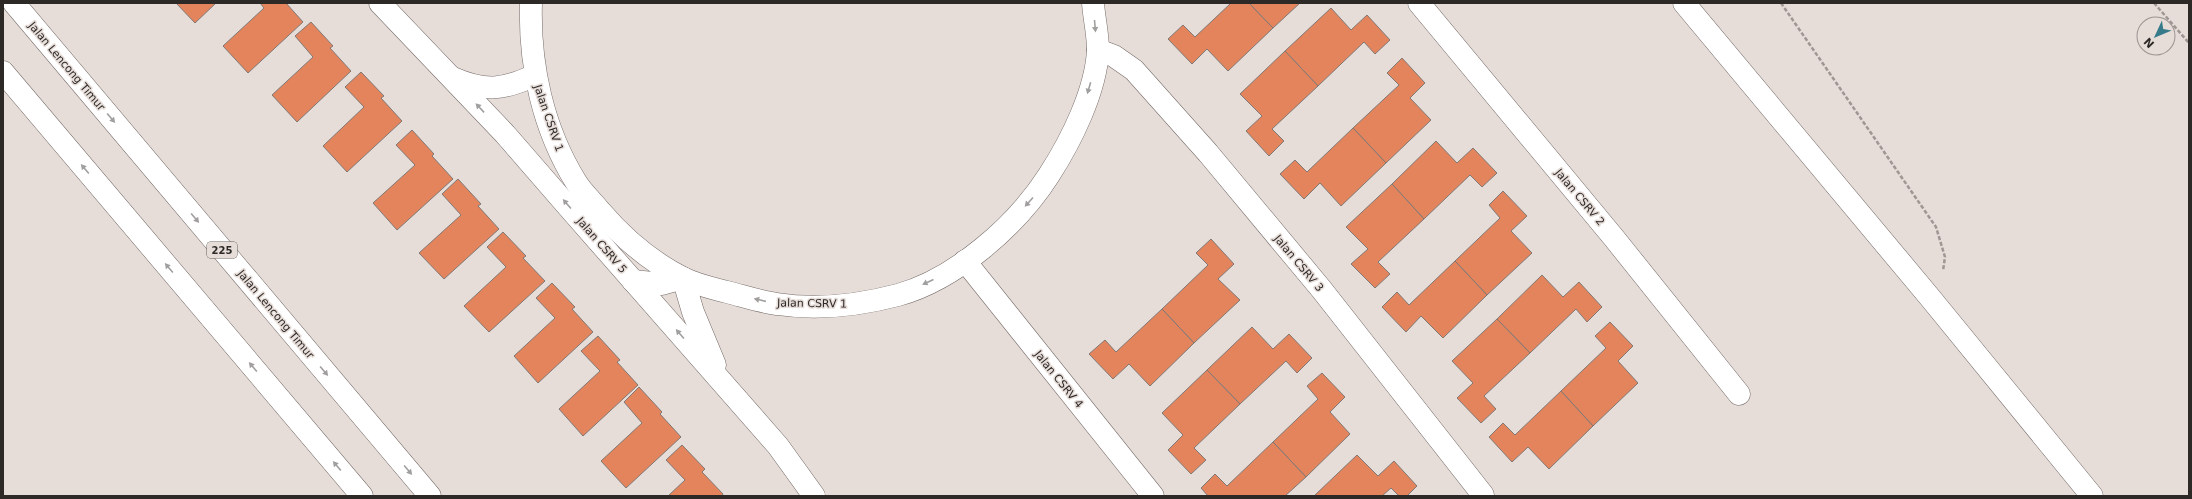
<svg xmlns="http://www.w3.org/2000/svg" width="2192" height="499" font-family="'DejaVu Sans',sans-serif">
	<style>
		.building { fill: #e3845c; stroke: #817975 }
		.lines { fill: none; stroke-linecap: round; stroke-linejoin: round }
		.street-casing { stroke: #756c69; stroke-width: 23 }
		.highway-casing { stroke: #756c69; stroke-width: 23 }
		.path { stroke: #9e9794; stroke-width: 2.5; stroke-dasharray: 4 2; stroke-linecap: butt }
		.street { stroke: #fff; stroke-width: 22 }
		.highway { stroke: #fff; stroke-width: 22 }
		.oneway { fill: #a09f9e }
		.labels { text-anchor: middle; stroke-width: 3; stroke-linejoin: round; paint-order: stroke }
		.shield { fill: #e6dcd8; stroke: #645f5c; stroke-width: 1 }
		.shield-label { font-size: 10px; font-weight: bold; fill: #2c2927 }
		.street-label { font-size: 11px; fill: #2c2927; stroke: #e6dcd8 }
	</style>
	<rect width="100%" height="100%" fill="#e6dcd8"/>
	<g class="building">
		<polygon points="176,3 216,3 195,23"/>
		<polygon points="260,3 286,3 303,22 248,73 223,46 264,8"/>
		<polygon points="1231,3 1249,3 1273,28 1228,71 1207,49 1192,64 1168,39 1183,25 1195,37"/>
		<polygon points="1249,3 1300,3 1273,28"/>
		<polygon points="1331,8 1351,30 1367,15 1390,40 1375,54 1364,42 1318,86 1285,51"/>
		<polygon points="311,22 333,46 330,48 351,71 297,122 272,95 313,57 295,36"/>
		<polygon points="1285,51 1318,86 1272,129 1284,141 1269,156 1246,131 1262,116 1240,94"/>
		<polygon points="1402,58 1425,83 1410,98 1431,120 1386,163 1353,128 1399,85 1387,73"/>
		<polygon points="361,72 384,96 381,98 402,121 347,172 323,146 364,107 345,87"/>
		<polygon points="1353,128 1386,163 1341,206 1320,183 1304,199 1280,174 1295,160 1307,172"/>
		<polygon points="412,130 434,154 432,156 453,179 397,230 373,203 415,165 396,145"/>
		<polygon points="1436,141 1457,163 1473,148 1497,173 1482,187 1470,175 1424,219 1392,184"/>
		<polygon points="458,179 481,204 478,206 499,229 444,279 419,253 461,215 442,194"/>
		<polygon points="1392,184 1424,219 1378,262 1390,274 1375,288 1351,264 1368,249 1346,227"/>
		<polygon points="1503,191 1527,216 1511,231 1532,253 1487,295 1455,261 1500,218 1489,205"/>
		<polygon points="503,232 526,256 523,258 545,281 489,332 464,306 506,267 487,247"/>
		<polygon points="1211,239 1234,264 1218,279 1240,300 1194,343 1162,309 1208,265 1196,253"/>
		<polygon points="1455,261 1487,295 1443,338 1421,316 1406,332 1382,307 1397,292 1409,305"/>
		<polygon points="1542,275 1563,297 1579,282 1602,307 1587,322 1576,309 1530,353 1497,319"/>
		<polygon points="552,283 575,307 572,309 593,332 538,383 514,356 555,318 536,298"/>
		<polygon points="1162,309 1194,343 1150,386 1129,364 1113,379 1089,354 1105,340 1116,352"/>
		<polygon points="1497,319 1530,353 1484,396 1496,409 1481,423 1457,398 1473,383 1452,361"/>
		<polygon points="1610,322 1633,346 1618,361 1638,383 1593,426 1561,391 1606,348 1595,336"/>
		<polygon points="1252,327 1273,349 1289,334 1312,358 1297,373 1286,361 1240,404 1207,370"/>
		<polygon points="598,336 620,360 617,362 638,385 583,436 559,409 600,371 581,351"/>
		<polygon points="1207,370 1240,404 1194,448 1206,460 1191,474 1168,450 1183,435 1162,413"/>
		<polygon points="1322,373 1345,397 1330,412 1350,434 1306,477 1273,442 1318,399 1307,386"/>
		<polygon points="639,387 662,412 660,414 681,437 626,488 601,461 642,423 624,402"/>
		<polygon points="1561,391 1593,426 1549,469 1528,447 1512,462 1489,437 1503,423 1515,435"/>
		<polygon points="1273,442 1306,477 1285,496 1208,496 1201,488 1215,474 1227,486"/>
		<polygon points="682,445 705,469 702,472 723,494 722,496 668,496 685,480 666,460"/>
		<polygon points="1357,455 1378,476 1394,461 1417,486 1407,496 1399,496 1391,488 1382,496 1314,496"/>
	</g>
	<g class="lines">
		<g class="street-casing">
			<g id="street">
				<polyline points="380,3 505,134 571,210 778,446 814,496"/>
				<path d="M 531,3 C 529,65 543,129 576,182 C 582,192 592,201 600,211 C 623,238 651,262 683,278 C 697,285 712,288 727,292 C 743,296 761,302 777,304 C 816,310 860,305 898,295 C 956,279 1017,225 1049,175 C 1071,141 1096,91 1098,50 C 1098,34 1094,18 1093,3"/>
				<polyline points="1419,3 1614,238 1739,394"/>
				<polyline points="1684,3 1932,300 2092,496"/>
				<polyline points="1098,50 1114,56 1134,70 1208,153 1322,290 1483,495"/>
				<path d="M 453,78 C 485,92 504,90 535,75"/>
				<polyline points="965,261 1153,496"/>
				<polyline points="633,281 662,284 683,278 693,312 715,365"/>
			</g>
		</g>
		<g class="highway-casing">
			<g id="highway">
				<polyline points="14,3 430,496"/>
				<polyline points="3,72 362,496"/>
			</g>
		</g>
		<g class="path">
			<polyline points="1781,3 1936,227 1945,257 1943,271"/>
			<polyline points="2154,3 2189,43"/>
		</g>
		<use href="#street" class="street"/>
		<use href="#highway" class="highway"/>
	</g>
	<defs><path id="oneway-solid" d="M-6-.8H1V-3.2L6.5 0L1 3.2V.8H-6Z"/></defs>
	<g class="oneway">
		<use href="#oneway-solid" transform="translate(1095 26) rotate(85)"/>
		<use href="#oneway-solid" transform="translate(1089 88) rotate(106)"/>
		<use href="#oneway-solid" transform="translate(480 108) rotate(-133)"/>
		<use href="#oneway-solid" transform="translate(111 118) rotate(50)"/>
		<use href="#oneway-solid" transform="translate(85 169) rotate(-130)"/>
		<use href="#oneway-solid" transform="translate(1029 202) rotate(132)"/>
		<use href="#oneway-solid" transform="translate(567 204) rotate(-131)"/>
		<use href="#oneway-solid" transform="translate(195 218) rotate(50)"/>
		<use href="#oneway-solid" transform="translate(169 268) rotate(-130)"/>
		<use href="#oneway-solid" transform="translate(928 282) rotate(156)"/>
		<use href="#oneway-solid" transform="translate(760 300) rotate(-167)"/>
		<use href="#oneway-solid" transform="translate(680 334) rotate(-131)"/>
		<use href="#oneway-solid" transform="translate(253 367) rotate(-130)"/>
		<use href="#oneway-solid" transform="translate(324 371) rotate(50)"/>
		<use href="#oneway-solid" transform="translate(337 466) rotate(-130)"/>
		<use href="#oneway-solid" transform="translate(408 470) rotate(50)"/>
	</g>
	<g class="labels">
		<rect class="shield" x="207" y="242" width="30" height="16" rx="3"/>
		<g class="shield-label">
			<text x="222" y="254">225</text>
		</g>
		<g class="street-label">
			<text transform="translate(67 66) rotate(50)" y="4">Jalan Lencong Timur</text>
			<text transform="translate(549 118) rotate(71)" y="4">Jalan CSRV 1</text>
			<text transform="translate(1580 197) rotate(50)" y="4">Jalan CSRV 2</text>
			<text transform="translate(602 245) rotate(49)" y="4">Jalan CSRV 5</text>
			<text transform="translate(1299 263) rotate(50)" y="4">Jalan CSRV 3</text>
			<text transform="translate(812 303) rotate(1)" y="4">Jalan CSRV 1</text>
			<text transform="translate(276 314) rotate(50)" y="4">Jalan Lencong Timur</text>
			<text transform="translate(1059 379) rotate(51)" y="4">Jalan CSRV 4</text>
		</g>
	</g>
	<rect width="2192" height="499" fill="none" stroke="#2c2927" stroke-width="8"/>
	<g transform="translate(2156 36) rotate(226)"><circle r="19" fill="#e6dcd8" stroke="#9c9491"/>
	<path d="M0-3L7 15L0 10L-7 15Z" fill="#377b8b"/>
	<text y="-6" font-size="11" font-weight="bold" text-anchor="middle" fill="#2c2927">N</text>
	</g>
</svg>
